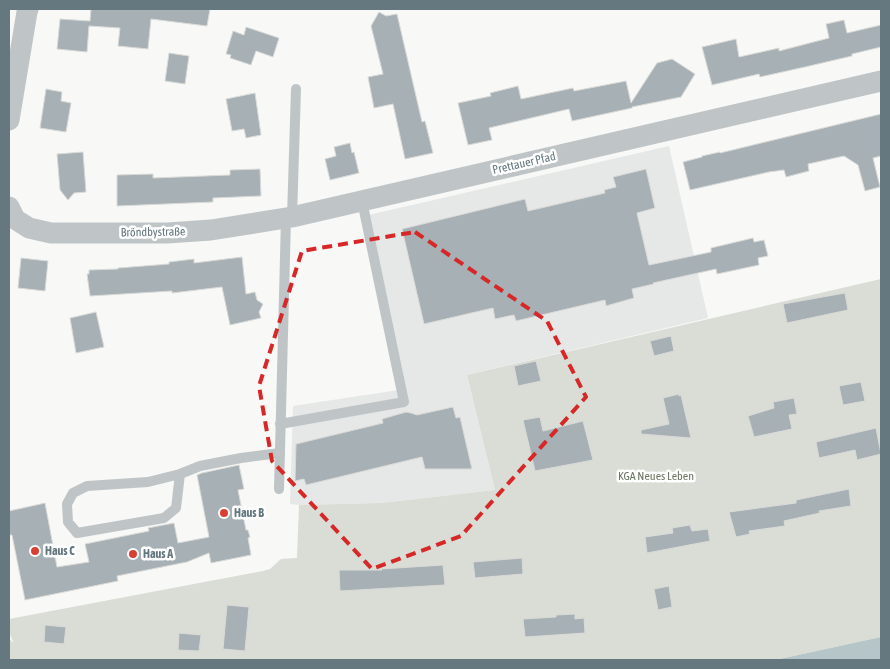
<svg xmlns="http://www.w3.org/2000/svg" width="890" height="669" font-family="'Asap Condensed',sans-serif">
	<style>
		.built { fill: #e6e8e7 }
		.green { fill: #d9ddd5 }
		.water { fill: #b6c5c7 }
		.building { fill: #a7b1b5; stroke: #dadad8 }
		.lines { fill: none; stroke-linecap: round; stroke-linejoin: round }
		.lane { stroke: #bfc5c7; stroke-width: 10 }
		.street { stroke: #bfc5c7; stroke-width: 21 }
		.marked { fill: none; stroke: #d62828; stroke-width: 4; stroke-dasharray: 10 6; stroke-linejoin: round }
		.poi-dot { fill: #da3f34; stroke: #fff; stroke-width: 2 }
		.labels { text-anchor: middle; stroke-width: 5; stroke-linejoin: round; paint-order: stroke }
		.street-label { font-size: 12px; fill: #65787f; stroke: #fff }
		.park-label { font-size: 12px; fill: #6a7763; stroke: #fff }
		.poi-label { font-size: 12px; font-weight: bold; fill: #65787f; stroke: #fff; text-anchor: start }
	</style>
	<rect width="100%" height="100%" fill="#f8f8f6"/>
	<polygon class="built" points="669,146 708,318 467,375 495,490 381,503 299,505 290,504 293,406 405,389 364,216"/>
	<polygon class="green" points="881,279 881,637 775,660 9,660 9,639 14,643 9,633 9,619 263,571 270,569 281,559 297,558 299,505 381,503 495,490 467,375"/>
	<polygon class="water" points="881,637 881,660 775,660"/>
	<g class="building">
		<polygon points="91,9 210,9 207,26 151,19 148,49 118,46 120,28 89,26 87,52 57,49 60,19 90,21"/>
		<polygon points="379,12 386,16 397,14 422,122 425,121 433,153 405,159 393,104 374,108 368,77 383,74 371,26"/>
		<polygon points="844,20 847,33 881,25 881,47 852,54 852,56 805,67 760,77 759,74 712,85 702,47 736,39 739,57 779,48 779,51 829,38 826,24"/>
		<polygon points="246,27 279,38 273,57 256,51 251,65 230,58 231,55 226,54 233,31 244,35"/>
		<polygon points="169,53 189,56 185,84 165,81"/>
		<polygon points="672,59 695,74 681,97 632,107 632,108 572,121 569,109 489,128 492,140 468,145 458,103 491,96 490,93 518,86 521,99 573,88 574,91 626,81 631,103 657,63"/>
		<polygon points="46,89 62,92 61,101 71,103 66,132 40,128"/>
		<polygon points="255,93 261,135 246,138 244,129 232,131 226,99"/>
		<polygon points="881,114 881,156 873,158 880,187 865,191 858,165 844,156 808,164 809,171 786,177 784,170 769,172 690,190 683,162 702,157 702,156 720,152 720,153"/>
		<polygon points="350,143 352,153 354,152 359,173 330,180 325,159 336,156 334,147"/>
		<polygon points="83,152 86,192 74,193 68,200 60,190 57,154"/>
		<polygon points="260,169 261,196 213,198 213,202 117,206 117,175 153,174 153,178 230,175 230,170"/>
		<polygon points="646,169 655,208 637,213 649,265 711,252 711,248 753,238 754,242 764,240 768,256 758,258 759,265 717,274 716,269 653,283 654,284 632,289 634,298 606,306 605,300 516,321 514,315 495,319 493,308 424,324 402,229 525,199 528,211 605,193 604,190 616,187 613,177"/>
		<polygon points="242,257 246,294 255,292 257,300 263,304 259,312 261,318 230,325 222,287 172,293 172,291 90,296 87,274 89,274 89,270 118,269 118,268 169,264 169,262 194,259 194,263"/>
		<polygon points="21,258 48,261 45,291 18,288"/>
		<polygon points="845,293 848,310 787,323 783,304"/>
		<polygon points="96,312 104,347 76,353 70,318"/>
		<polygon points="671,336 674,351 654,356 650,341"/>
		<polygon points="536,361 541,381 518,386 514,366"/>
		<polygon points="861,382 865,401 843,405 839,386"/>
		<polygon points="679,394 679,396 681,395 691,438 641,434 641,430 669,424 663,398"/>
		<polygon points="794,398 797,414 789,415 792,429 754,437 748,416 774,408 773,402"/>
		<polygon points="453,407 456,418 460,417 472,469 425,469 422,457 306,485 304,479 295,481 296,444 383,423 382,419 406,412 411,413 417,415"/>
		<polygon points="540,417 543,431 583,421 593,460 535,471 523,420"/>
		<polygon points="876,428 881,454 857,460 855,450 819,458 816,442"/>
		<polygon points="239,465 244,489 238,490 246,530 248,530 250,537 248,538 251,555 211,563 209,553 187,562 117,576 118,581 25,600 12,535 9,535 9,511 45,503 57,567 89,562 85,544 149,531 148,528 174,523 178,543 209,537 197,475 202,473"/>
		<polygon points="849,489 851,506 819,511 820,513 784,521 785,526 749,531 750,534 736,537 729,512 796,503 796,500"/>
		<polygon points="690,525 692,531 708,529 710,541 647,553 645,537 673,533 672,528"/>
		<polygon points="522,558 523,574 475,578 473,562"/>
		<polygon points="443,565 445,585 340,591 339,570 382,570 381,569"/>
		<polygon points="669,586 672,607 658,610 654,589"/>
		<polygon points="227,605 249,607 245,651 223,649"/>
		<polygon points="575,614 575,619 584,618 585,633 525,637 523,619 556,617 556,615"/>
		<polygon points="45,625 66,627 64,644 44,642"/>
		<polygon points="179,633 201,635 199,651 178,650"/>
	</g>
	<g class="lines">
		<g class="lane">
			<polyline points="292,217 296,89"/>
			<polyline points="280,424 404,402 362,201"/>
			<polyline points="180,474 148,482 87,486 73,493 67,504 68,522 77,533 164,518 176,508 180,474 200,466 241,458 280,453"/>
			<polyline points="279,489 286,218"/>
		</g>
		<g class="street">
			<polyline points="9,120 27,12 28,9"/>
			<polyline points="9,207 15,219 29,228 51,233 167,233 211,230 292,217 881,81"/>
		</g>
	</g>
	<path class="marked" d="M 415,232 L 547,321 L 586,397 L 461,536 L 372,569 L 272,461 L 259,386 L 302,251 Z"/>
	<g class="poi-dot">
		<circle cx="224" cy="513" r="5"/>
		<circle cx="35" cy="551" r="5"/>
		<circle cx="133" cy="554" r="5"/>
	</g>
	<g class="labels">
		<g class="street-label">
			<text transform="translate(524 163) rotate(-13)" y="4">Prettauer Pfad</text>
			<text transform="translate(153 232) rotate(-1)" y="4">Bröndbystraße</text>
		</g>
		<g class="park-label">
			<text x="656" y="480">KGA Neues Leben</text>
		</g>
		<g class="poi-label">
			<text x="234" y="517">Haus B</text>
			<text x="45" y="555">Haus C</text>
			<text x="143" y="558">Haus A</text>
		</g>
	</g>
	<rect width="890" height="669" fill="none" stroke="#65787f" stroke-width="20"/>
</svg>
